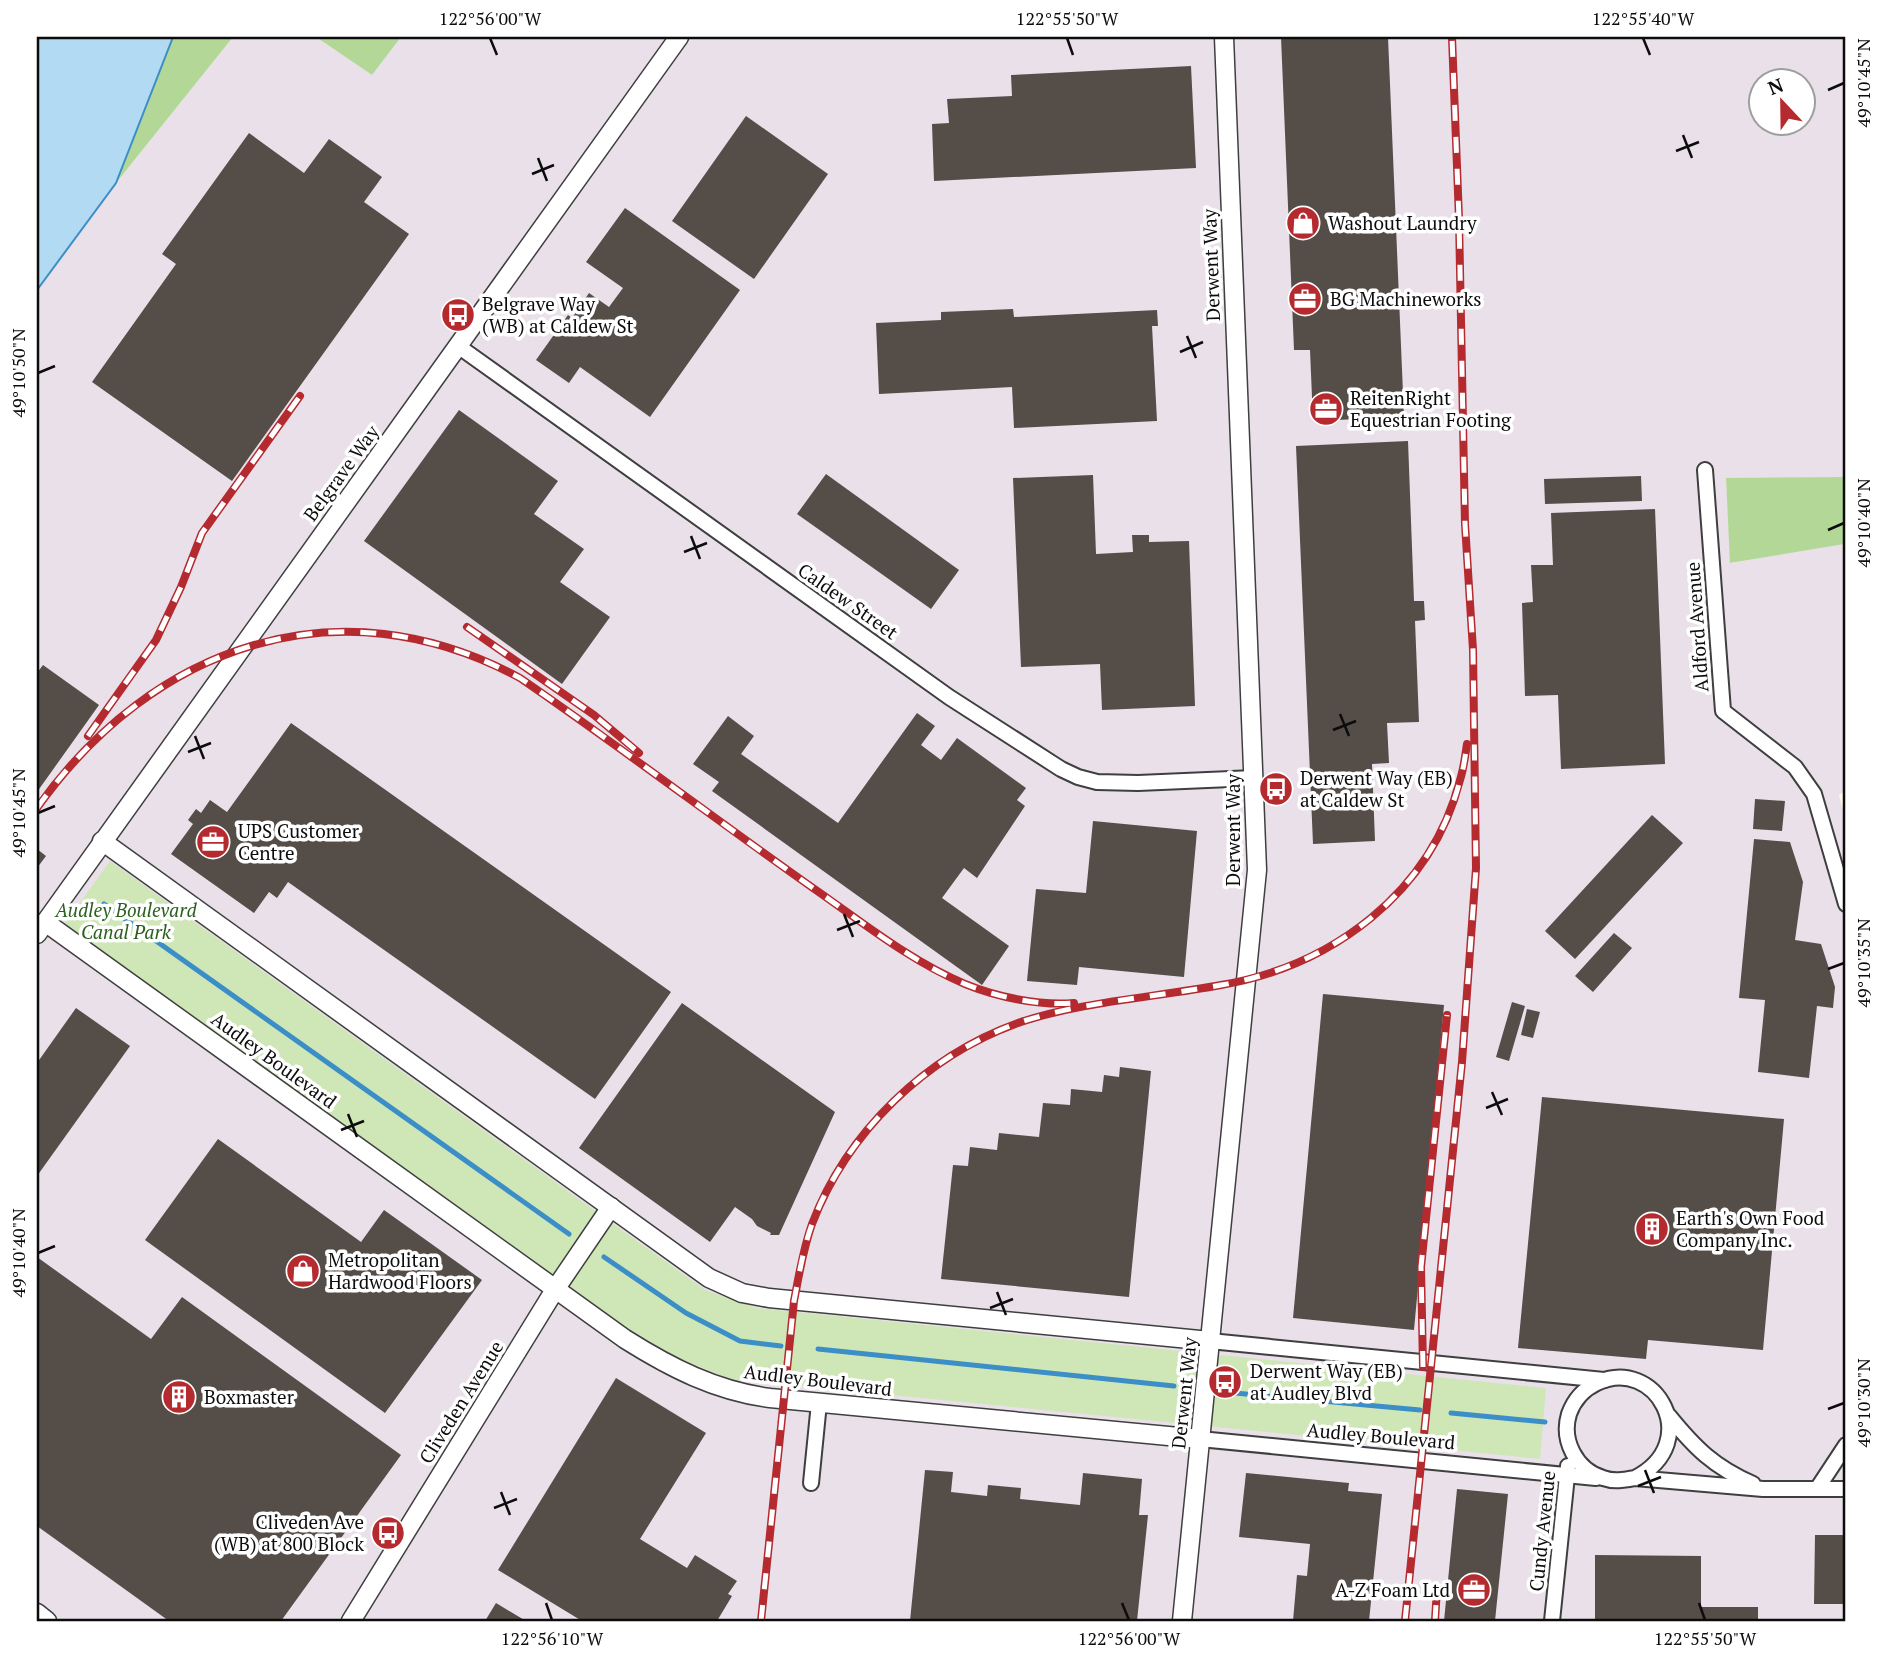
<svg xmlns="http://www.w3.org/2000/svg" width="1883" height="1658" font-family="'PT Serif',serif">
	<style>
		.industrial { fill: #e9e0ea; fill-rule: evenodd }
		.green { fill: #cfe7b7 }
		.forest { fill: #b3d797 }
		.water { fill: #b2daf3; stroke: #3c8ec7; stroke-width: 2 }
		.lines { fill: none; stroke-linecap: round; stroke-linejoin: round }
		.stream { stroke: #3c8ec7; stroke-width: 5 }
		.building { fill: #544d48 }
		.minor-casing { stroke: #3f3f3f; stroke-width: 18 }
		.tertiary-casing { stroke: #3f3f3f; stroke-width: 21 }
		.minor { stroke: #fff; stroke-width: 14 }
		.tertiary { stroke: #fff; stroke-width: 18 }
		.rail-casing { stroke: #b52a2f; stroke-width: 8 }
		.rail { stroke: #fff; stroke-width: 5; stroke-dasharray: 16; stroke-linecap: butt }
		.ticks { fill: none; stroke: #0c0c0c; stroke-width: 2.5 }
		.labels { text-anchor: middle; stroke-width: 7; stroke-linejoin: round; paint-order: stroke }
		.poi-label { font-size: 19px; fill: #0c0c0c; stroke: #fff; text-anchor: start }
		.street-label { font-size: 19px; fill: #0c0c0c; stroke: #fff }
		.park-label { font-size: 19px; font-style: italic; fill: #2c601f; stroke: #fff }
		.neatline { fill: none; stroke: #0c0c0c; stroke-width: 2.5 }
		.ticks-label { font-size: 18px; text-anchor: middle; fill: #0c0c0c }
	</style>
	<rect width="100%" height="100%" fill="#fefbeb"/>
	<path class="industrial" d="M 233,37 L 316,37 L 372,75 L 401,37 L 1846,37 L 1846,477 L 1726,479 L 1731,563 L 1845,543 L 1846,551 L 1846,790 L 1839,795 L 1846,821 L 1846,1621 L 37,1621 L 37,290 L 116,183 ZM 1760,80 L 1802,80 L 1802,122 L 1760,122 Z"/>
	<polygon class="green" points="110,861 705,1290 757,1308 1546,1388 1540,1459 730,1379 678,1358 622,1325 64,925"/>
	<g class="forest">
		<polygon points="173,37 233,37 116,183"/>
		<polygon points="316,37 401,37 372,75"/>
		<polygon points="1846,477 1846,551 1844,544 1730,563 1726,478"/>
	</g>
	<polygon class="water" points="37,37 173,37 116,183 37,290"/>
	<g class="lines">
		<g class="stream">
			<polyline points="104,904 569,1234"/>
			<polyline points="604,1257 686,1313 740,1341 781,1346"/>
			<polyline points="818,1349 1174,1386"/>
			<polyline points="1235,1393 1420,1410"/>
			<polyline points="1451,1413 1545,1422"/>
		</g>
	</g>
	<g class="building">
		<polygon points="1281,37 1388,37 1404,417 1313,421 1310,350 1294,350"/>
		<polygon points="1191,66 1196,168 934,181 932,124 949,123 947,99 1012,96 1011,75"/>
		<polygon points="746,116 828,174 754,279 672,221"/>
		<polygon points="249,133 304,173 329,139 382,177 364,202 409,234 232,481 92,382 176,264 162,254"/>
		<polygon points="625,208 740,290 650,417 580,367 569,383 536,360 568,315 572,318 589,293 609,307 623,288 586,262"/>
		<polygon points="1013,309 1014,317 1157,310 1158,326 1152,326 1157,421 1014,428 1012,387 879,394 876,323 941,320 941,312"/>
		<polygon points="459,410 558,481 534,514 584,549 560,582 610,617 562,684 364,541"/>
		<polygon points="1408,441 1414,601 1424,601 1425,620 1415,621 1419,722 1387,723 1389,763 1372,764 1375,841 1313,844 1296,446"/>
		<polygon points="826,474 959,570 931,609 797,514"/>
		<polygon points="1093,475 1096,554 1133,552 1132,535 1149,535 1149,542 1189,541 1195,706 1102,710 1100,664 1021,667 1013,478"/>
		<polygon points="1641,476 1642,501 1545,504 1544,479"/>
		<polygon points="1655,509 1665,764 1561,769 1558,695 1525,696 1522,603 1533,602 1531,565 1553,565 1551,513"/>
		<polygon points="43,665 99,705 37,792 37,673"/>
		<polygon points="917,713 935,726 921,745 941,760 957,738 1026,788 1017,800 1025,806 977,878 964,868 942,898 1009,946 982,985 712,791 719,782 693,764 728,716 754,736 741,754 838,823"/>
		<polygon points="291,723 671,992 595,1099 288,882 277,898 269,892 254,913 171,854 193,824 188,820 196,809 201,813 210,800 227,812"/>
		<polygon points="1755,799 1785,801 1782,831 1753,829"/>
		<polygon points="1652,815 1683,843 1575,959 1545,931"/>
		<polygon points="1093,821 1197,831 1184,977 1079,967 1077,985 1027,981 1036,889 1086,893"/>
		<polygon points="1754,839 1790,842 1803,882 1795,940 1821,944 1835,987 1833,1008 1817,1006 1809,1078 1758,1072 1765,1000 1739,998"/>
		<polygon points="37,849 46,856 37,868"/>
		<polygon points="1614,933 1632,948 1593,992 1575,976"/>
		<polygon points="1323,994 1444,1005 1414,1330 1293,1318"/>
		<polygon points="1512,1002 1525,1006 1509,1061 1496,1057"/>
		<polygon points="682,1003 835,1112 779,1235 770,1235 771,1233 757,1226 752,1219 735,1207 710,1242 579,1148"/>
		<polygon points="76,1008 130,1046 37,1176 37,1063"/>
		<polygon points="1527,1009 1540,1012 1533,1038 1521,1035"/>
		<polygon points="1120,1067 1151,1071 1129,1297 941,1279 953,1165 968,1166 970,1147 997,1150 999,1133 1039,1137 1043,1103 1070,1105 1071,1089 1102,1092 1104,1075 1119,1077"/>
		<polygon points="1542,1097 1784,1119 1763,1350 1648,1340 1646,1359 1518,1348"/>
		<polygon points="218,1139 361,1242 384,1210 482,1280 385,1413 145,1240"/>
		<polygon points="37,1257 151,1339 182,1297 401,1455 281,1621 169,1621 37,1526"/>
		<polygon points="616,1378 706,1433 640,1539 687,1568 695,1555 737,1581 728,1594 732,1596 717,1621 582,1621 498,1570"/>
		<polygon points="925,1470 953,1472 951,1492 987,1496 988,1485 1021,1488 1020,1499 1080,1505 1083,1473 1142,1479 1139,1515 1148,1515 1137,1621 910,1621"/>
		<polygon points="1246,1473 1349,1483 1348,1491 1382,1494 1369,1621 1293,1621 1297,1575 1307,1576 1310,1544 1239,1537"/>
		<polygon points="1457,1489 1508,1494 1495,1621 1444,1621"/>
		<polygon points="1815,1535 1846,1535 1846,1604 1814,1604"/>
		<polygon points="1595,1555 1701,1556 1701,1607 1758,1607 1758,1621 1595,1621"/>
		<polygon points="496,1603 526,1621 485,1621"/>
	</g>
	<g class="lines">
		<g class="minor-casing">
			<g id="minor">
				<polyline points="458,346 949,697 1061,769 1078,777 1097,782 1138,783 1254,778"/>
				<polyline points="1705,470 1723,711 1795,767 1814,794 1846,904"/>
				<polyline points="1210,1341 1604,1380"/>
				<path d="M 1669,1416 C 1695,1448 1714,1467 1753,1484"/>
				<polyline points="1200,1439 1596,1478"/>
				<path d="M 1635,1478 C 1705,1442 1655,1355 1597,1383 C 1584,1389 1574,1400 1569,1414 C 1561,1440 1576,1470 1603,1478 C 1614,1482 1624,1480 1635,1478 L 1763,1489 L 1846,1489"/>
				<polyline points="811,1483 819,1403"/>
				<polyline points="1817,1489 1846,1445"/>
				<polyline points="1552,1621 1568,1466"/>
			</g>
		</g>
		<g class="tertiary-casing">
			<g id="tertiary">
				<polyline points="102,841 709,1278 742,1293 769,1298 1210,1341"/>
				<path d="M 45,922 L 625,1339 C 671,1368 716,1391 770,1398 L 1200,1439"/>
				<polyline points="37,934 679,37"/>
				<polyline points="37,1613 47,1621"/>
				<polyline points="351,1621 556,1288 611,1207"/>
				<polyline points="1182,1621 1257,870 1224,37"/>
			</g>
		</g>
		<use href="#minor" class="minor"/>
		<use href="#tertiary" class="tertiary"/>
		<g class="rail-casing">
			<g id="rail">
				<polyline points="467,627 594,715 639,753"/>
				<polyline points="88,736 156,640 181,587 202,533 300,396"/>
				<path d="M 37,808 C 153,645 338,580 520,678 C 619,746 715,819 813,888 C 862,922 910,961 965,984 C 997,997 1039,1006 1074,1003"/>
				<polyline points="1423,1367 1421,1267 1447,1015"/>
				<path d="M 761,1621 L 794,1301 C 799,1275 803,1249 812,1224 C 847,1132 926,1056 1018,1023 C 1078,1002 1157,997 1221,985 C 1332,966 1431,893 1460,780 C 1464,768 1465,756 1467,744"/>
				<polyline points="1405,1621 1462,1062 1476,868 1473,650 1465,524 1459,219 1452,37"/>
				<polyline points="1435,1621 1437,1588"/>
			</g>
		</g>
		<use href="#rail" class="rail"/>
	</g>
	<path class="ticks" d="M 490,38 L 497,55M 1067,38 L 1073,55M 1643,38 L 1650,55M 1828,90 L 1844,83M 1683,135 L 1692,158M 1676,151 L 1699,142M 538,158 L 547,181M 532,174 L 554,165M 1187,336 L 1196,358M 1180,352 L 1203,342M 38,373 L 55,366M 1828,530 L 1844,523M 691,536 L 700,559M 684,552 L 707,543M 1340,714 L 1349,736M 1333,730 L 1356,721M 195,736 L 204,759M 188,752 L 211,743M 38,813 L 55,806M 844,914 L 853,937M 837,930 L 860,921M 1828,969 L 1844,963M 1492,1092 L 1502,1115M 1486,1108 L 1508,1099M 348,1114 L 357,1137M 341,1130 L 364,1121M 38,1253 L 55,1246M 997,1292 L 1006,1315M 990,1308 L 1013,1299M 1828,1409 L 1844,1403M 1645,1470 L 1654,1493M 1638,1486 L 1661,1477M 501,1492 L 510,1515M 494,1508 L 517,1499M 546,1603 L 552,1620M 1122,1603 L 1129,1620M 1699,1603 L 1705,1620"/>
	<defs>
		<g id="shop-disc" transform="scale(1.75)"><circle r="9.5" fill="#b52a2f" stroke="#fff"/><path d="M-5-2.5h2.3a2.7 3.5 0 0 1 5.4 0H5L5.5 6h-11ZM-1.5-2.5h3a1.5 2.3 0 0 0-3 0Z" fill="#fff"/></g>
		<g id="office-disc" transform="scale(1.75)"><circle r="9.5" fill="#b52a2f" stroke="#fff"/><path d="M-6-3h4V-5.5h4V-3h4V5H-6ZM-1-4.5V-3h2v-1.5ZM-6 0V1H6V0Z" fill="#fff"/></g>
		<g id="bus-disc" transform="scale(1.75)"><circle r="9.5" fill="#b52a2f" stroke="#fff"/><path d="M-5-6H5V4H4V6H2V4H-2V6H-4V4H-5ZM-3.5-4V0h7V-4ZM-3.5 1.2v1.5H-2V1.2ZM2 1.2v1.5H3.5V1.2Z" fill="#fff"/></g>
		<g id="building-disc" transform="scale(1.75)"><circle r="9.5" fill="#b52a2f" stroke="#fff"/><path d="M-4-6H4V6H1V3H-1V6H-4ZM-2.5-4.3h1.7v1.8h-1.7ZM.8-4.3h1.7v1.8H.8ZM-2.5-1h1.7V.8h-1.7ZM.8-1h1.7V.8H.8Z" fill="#fff"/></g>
	</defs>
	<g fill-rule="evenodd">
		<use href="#shop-disc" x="1303" y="223"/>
		<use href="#office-disc" x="1305" y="299"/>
		<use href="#bus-disc" x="458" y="315"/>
		<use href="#office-disc" x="1326" y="409"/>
		<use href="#bus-disc" x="1276" y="789"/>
		<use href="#office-disc" x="213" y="842"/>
		<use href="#building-disc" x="1652" y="1229"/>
		<use href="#shop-disc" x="303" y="1271"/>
		<use href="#bus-disc" x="1225" y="1382"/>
		<use href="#building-disc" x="179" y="1397"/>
		<use href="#bus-disc" x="388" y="1533"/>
		<use href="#office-disc" x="1474" y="1590"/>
	</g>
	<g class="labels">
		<g class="poi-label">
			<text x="1328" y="230">Washout Laundry</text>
			<text x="1330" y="306">BG Machineworks</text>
			<text x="482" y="311">Belgrave Way<tspan x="482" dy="22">(WB) at Caldew St</tspan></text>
			<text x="1350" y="405">ReitenRight<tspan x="1350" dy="22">Equestrian Footing</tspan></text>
			<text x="1300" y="785">Derwent Way (EB)<tspan x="1300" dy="22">at Caldew St</tspan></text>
			<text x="238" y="838">UPS Customer<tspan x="238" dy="22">Centre</tspan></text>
			<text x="1676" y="1225">Earth's Own Food<tspan x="1676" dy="22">Company Inc.</tspan></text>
			<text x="328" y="1267">Metropolitan<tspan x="328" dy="22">Hardwood Floors</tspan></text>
			<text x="1250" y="1378">Derwent Way (EB)<tspan x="1250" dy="22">at Audley Blvd</tspan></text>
			<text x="204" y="1404">Boxmaster</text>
			<text x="364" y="1529" text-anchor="end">Cliveden Ave<tspan x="364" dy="22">(WB) at 800 Block</tspan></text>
			<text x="1450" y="1597" text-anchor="end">A-Z Foam Ltd</text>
		</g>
		<g class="street-label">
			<text transform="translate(1211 265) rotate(-92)" y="7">Derwent Way</text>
			<text transform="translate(341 473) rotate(-54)" y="7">Belgrave Way</text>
			<text transform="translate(848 601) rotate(35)" y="7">Caldew Street</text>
			<text transform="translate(1697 627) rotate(-94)" y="7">Aldford Avenue</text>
			<text transform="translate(1233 830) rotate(-90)" y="7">Derwent Way</text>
			<text transform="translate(274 1060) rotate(36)" y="7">Audley Boulevard</text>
			<text transform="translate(818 1380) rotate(7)" y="7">Audley Boulevard</text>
			<text transform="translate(1184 1393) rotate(-84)" y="7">Derwent Way</text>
			<text transform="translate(461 1402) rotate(-58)" y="7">Cliveden Avenue</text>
			<text transform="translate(1381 1436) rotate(5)" y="7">Audley Boulevard</text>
			<text transform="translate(1542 1531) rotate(-84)" y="7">Cundy Avenue</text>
		</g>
		<g class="park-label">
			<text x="126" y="917">Audley Boulevard<tspan x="126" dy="22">Canal Park</tspan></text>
		</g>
	</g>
	<rect width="1883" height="1658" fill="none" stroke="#ffffff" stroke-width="77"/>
	<g transform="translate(1782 102) rotate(338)"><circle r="33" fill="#ffffff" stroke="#9e9e9e" stroke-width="2"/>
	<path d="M0-5L12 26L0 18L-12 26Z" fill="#b52a2f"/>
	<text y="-10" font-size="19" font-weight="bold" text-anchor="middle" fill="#0c0c0c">N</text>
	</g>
	<rect x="38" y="38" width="1806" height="1582" class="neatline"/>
	<g class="ticks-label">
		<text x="490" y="25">122°56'00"W</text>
		<text x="1067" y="25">122°55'50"W</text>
		<text x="1643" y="25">122°55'40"W</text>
		<text transform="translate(1864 83) rotate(-90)" y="6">49°10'45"N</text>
		<text transform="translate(19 373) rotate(-90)" y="6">49°10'50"N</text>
		<text transform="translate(1864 523) rotate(-90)" y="6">49°10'40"N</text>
		<text transform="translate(19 813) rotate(-90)" y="6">49°10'45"N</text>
		<text transform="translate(1864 963) rotate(-90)" y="6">49°10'35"N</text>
		<text transform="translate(19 1253) rotate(-90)" y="6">49°10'40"N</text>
		<text transform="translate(1864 1403) rotate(-90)" y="6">49°10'30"N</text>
		<text x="552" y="1645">122°56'10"W</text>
		<text x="1129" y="1645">122°56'00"W</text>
		<text x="1705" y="1645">122°55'50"W</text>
	</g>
</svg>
